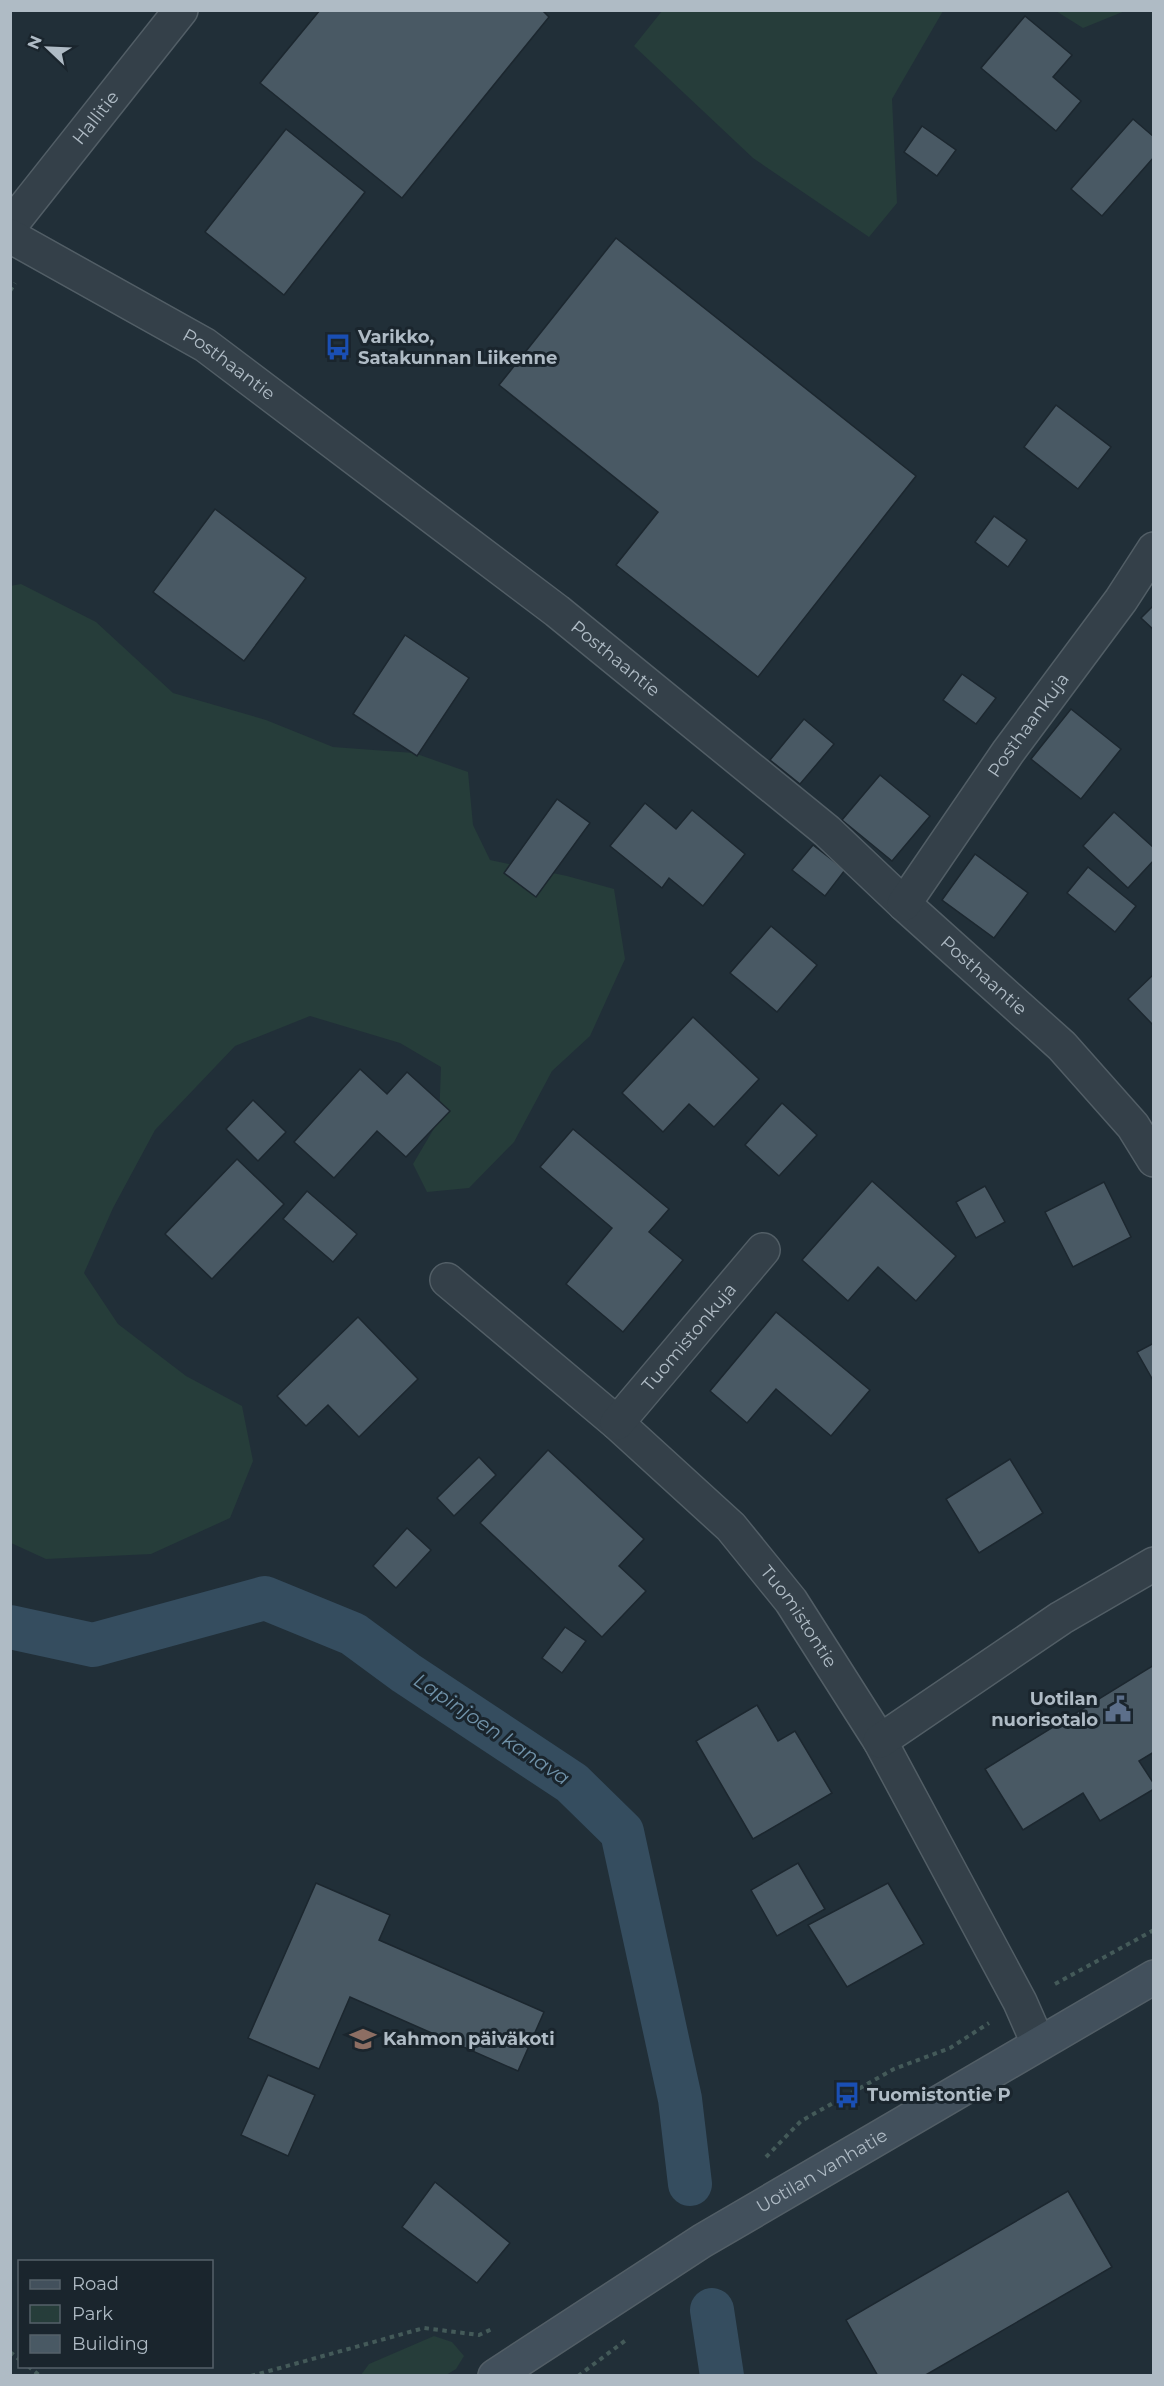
<svg xmlns="http://www.w3.org/2000/svg" width="1164" height="2386" font-family="Montserrat,sans-serif">
	<style>
		.green { fill: #263d3a }
		.lines { fill: none; stroke-linecap: round; stroke-linejoin: round }
		.canal { stroke: #354d5f; stroke-width: 44 }
		.building { fill: #495964; stroke: #1c272f; stroke-width: 1.5 }
		.street-casing { stroke: #525e66; stroke-width: 36 }
		.secondary-casing { stroke: #525e66; stroke-width: 36 }
		.path { stroke: #445a59; stroke-width: 4; stroke-dasharray: 4.5 4.5; stroke-linecap: butt }
		.street { stroke: #344049; stroke-width: 33 }
		.secondary { stroke: #42505c; stroke-width: 33 }
		.labels { text-anchor: middle; stroke-width: 6; stroke-linejoin: round; paint-order: stroke }
		.street-label { font-size: 18px; fill: #afbbc5; stroke: #1a252d }
		.poi-label { font-size: 18px; font-weight: bold; fill: #afbbc5; stroke: #1a252d; text-anchor: start }
		.water-label { font-size: 20px; font-style: italic; fill: #7092a9; stroke: #1a252d }
	</style>
	<rect width="100%" height="100%" fill="#212f38"/>
	<g class="green">
		<polygon points="662,11 943,11 892,99 897,203 869,237 753,158 634,46"/>
		<polygon points="1056,11 1125,11 1083,28"/>
		<polygon points="21,584 96,622 173,693 266,720 333,747 414,753 468,772 473,825 490,860 567,876 614,889 625,959 590,1036 552,1071 514,1142 469,1188 427,1192 413,1164 439,1120 441,1067 400,1043 310,1016 235,1046 155,1130 113,1208 84,1273 118,1324 186,1376 242,1406 253,1461 230,1518 151,1554 46,1559 11,1543 10,586"/>
		<polygon points="434,2336 452,2342 464,2356 456,2369 446,2375 361,2375 369,2364"/>
	</g>
	<g class="lines">
		<g class="canal">
			<polyline points="10,1627 93,1645 265,1598 353,1634 406,1673 572,1783 622,1832 680,2099 690,2184"/>
			<polyline points="712,2310 722,2376"/>
		</g>
	</g>
	<g class="building">
		<polygon points="320,10 542,10 549,17 402,198 260,83"/>
		<polygon points="1025,16 1072,55 1053,77 1081,101 1056,131 981,68"/>
		<polygon points="1133,119 1154,137 1154,157 1102,216 1071,189"/>
		<polygon points="922,126 956,150 937,176 904,152"/>
		<polygon points="286,129 365,192 284,295 205,232"/>
		<polygon points="616,238 916,476 758,677 616,565 658,512 499,385"/>
		<polygon points="1056,405 1111,447 1078,489 1024,447"/>
		<polygon points="215,509 306,578 244,661 153,592"/>
		<polygon points="994,516 1027,540 1008,567 975,542"/>
		<polygon points="1154,605 1154,630 1141,618"/>
		<polygon points="405,635 469,678 417,756 353,714"/>
		<polygon points="962,674 996,698 976,724 943,700"/>
		<polygon points="1071,709 1121,749 1081,799 1031,759"/>
		<polygon points="804,719 834,744 800,784 770,760"/>
		<polygon points="880,775 930,816 892,861 842,820"/>
		<polygon points="557,799 590,823 536,897 504,873"/>
		<polygon points="645,803 676,829 692,810 745,854 703,906 669,878 662,888 610,846"/>
		<polygon points="1114,812 1154,848 1154,860 1128,888 1083,846"/>
		<polygon points="813,845 845,870 825,896 792,870"/>
		<polygon points="975,854 1028,893 994,938 942,900"/>
		<polygon points="1088,867 1136,906 1115,932 1067,893"/>
		<polygon points="771,926 817,965 777,1012 730,973"/>
		<polygon points="1154,974 1154,1024 1153,1025 1128,999"/>
		<polygon points="693,1017 759,1079 714,1127 689,1104 663,1132 622,1093"/>
		<polygon points="360,1069 387,1094 407,1072 450,1111 406,1157 377,1131 334,1178 294,1142"/>
		<polygon points="253,1100 286,1132 258,1161 226,1129"/>
		<polygon points="782,1103 817,1135 779,1176 745,1145"/>
		<polygon points="573,1129 669,1209 649,1232 683,1260 623,1332 566,1284 612,1228 540,1167"/>
		<polygon points="237,1159 284,1204 212,1279 165,1234"/>
		<polygon points="872,1181 956,1256 916,1301 878,1267 848,1301 802,1260"/>
		<polygon points="1104,1182 1131,1237 1073,1267 1045,1212"/>
		<polygon points="985,1186 1005,1222 976,1238 956,1202"/>
		<polygon points="307,1191 357,1234 333,1262 283,1219"/>
		<polygon points="776,1312 870,1390 831,1436 776,1389 747,1423 710,1391"/>
		<polygon points="358,1317 418,1379 359,1437 328,1405 306,1426 277,1396"/>
		<polygon points="1154,1343 1154,1382 1137,1352"/>
		<polygon points="548,1450 644,1539 619,1566 646,1591 602,1637 480,1523"/>
		<polygon points="479,1457 496,1475 454,1516 437,1498"/>
		<polygon points="1010,1459 1043,1513 979,1553 946,1499"/>
		<polygon points="407,1528 431,1550 396,1588 373,1566"/>
		<polygon points="565,1627 586,1641 562,1673 542,1658"/>
		<polygon points="1154,1665 1154,1752 1139,1761 1154,1784 1154,1789 1100,1821 1083,1793 1023,1830 985,1769"/>
		<polygon points="757,1705 778,1741 795,1731 832,1793 753,1839 696,1741"/>
		<polygon points="798,1863 825,1909 777,1936 751,1890"/>
		<polygon points="316,1883 390,1915 379,1940 544,2012 518,2071 350,1997 319,2069 248,2038"/>
		<polygon points="888,1883 924,1944 847,1987 808,1925"/>
		<polygon points="268,2075 315,2095 288,2156 241,2135"/>
		<polygon points="435,2182 510,2243 477,2283 402,2227"/>
		<polygon points="1068,2191 1112,2267 924,2376 878,2376 846,2320"/>
	</g>
	<g class="lines">
		<g class="street-casing">
			<g id="street">
				<path id="s1" d="M 10,226 L 181,10"/>
				<path id="s2" d="M 10,236 L 205,345 L 557,611 L 827,831 L 904,904 L 1062,1046 L 1133,1126 L 1154,1160"/>
				<path id="s3" d="M 904,904 L 1008,752 L 1121,600 L 1154,549"/>
				<path id="s4" d="M 447,1280 L 617,1423 L 731,1527 L 791,1601 L 880,1741 L 1020,2002 L 1038,2043"/>
				<path id="s5" d="M 617,1423 L 763,1250"/>
				<polyline points="880,1741 1061,1618 1154,1564"/>
			</g>
		</g>
		<g class="secondary-casing">
			<g id="secondary">
				<path id="s6" d="M 495,2376 L 702,2241 L 1154,1977"/>
			</g>
		</g>
		<g class="path">
			<polyline points="10,291 15,283"/>
			<polyline points="1055,1984 1154,1930"/>
			<polyline points="766,2157 801,2121 894,2069 950,2048 989,2023"/>
			<polyline points="10,2352 20,2360"/>
			<polyline points="28,2366 40,2376"/>
			<polyline points="251,2376 424,2328 479,2335 492,2329"/>
			<polyline points="578,2376 626,2340"/>
		</g>
		<use href="#street" class="street"/>
		<use href="#secondary" class="secondary"/>
	</g>
	<defs>
		<g id="bus-bare" transform="scale(2.07)"><path d="M-5-6H5V4H4V6H2V4H-2V6H-4V4H-5ZM-3.5-4V0h7V-4ZM-3.5 1.2v1.5H-2V1.2ZM2 1.2v1.5H3.5V1.2Z" fill="#1a4fb4" stroke="#1a252d" stroke-width="2.5" paint-order="stroke"/></g>
		<g id="civic-bare" transform="scale(2.07)"><path d="M-.6-6.5H3V-4.5H.6V-3L4-1V1h2V6H-6V1h2V-1L-.6-3ZM-1.2 2.5V6h2.4V2.5Z" fill="#5c6f8a" stroke="#1a252d" stroke-width="2.5" paint-order="stroke"/></g>
		<g id="school-bare" transform="scale(2.07)"><path d="M0-5L7-2L0 1L-7-2ZM-4 1L0 2.5L4 1V4Q0 6-4 4Z" fill="#8d6e63" stroke="#1a252d" stroke-width="2.5" paint-order="stroke"/></g>
	</defs>
	<g fill-rule="evenodd">
		<use href="#bus-bare" x="338" y="347"/>
		<use href="#civic-bare" x="1118" y="1709"/>
		<use href="#school-bare" x="363" y="2039"/>
		<use href="#bus-bare" x="847" y="2095"/>
	</g>
	<g class="labels">
		<g class="street-label">
			<text dy="6" stroke="none"><textPath href="#s1" startOffset="138">Hallitie</textPath></text>
			<text dy="6" stroke="none"><textPath href="#s2" startOffset="254">Posthaantie</textPath></text>
			<text dy="6" stroke="none"><textPath href="#s2" startOffset="740">Posthaantie</textPath></text>
			<text dy="6" stroke="none"><textPath href="#s3" startOffset="218">Posthaankuja</textPath></text>
			<text dy="6" stroke="none"><textPath href="#s2" startOffset="1226">Posthaantie</textPath></text>
			<text dy="6" stroke="none"><textPath href="#s5" startOffset="112">Tuomistonkuja</textPath></text>
			<text dy="6" stroke="none"><textPath href="#s4" startOffset="489">Tuomistontie</textPath></text>
			<text dy="6" stroke="none"><textPath href="#s6" startOffset="386">Uotilan vanhatie</textPath></text>
		</g>
		<g class="poi-label">
			<text x="358" y="343">Varikko,<tspan x="358" dy="21">Satakunnan Liikenne</tspan></text>
			<text x="1098" y="1705" text-anchor="end">Uotilan<tspan x="1098" dy="21">nuorisotalo</tspan></text>
			<text x="383" y="2045">Kahmon päiväkoti</text>
			<text x="867" y="2101">Tuomistontie P</text>
		</g>
		<g class="water-label">
			<text transform="translate(492 1729) rotate(34)" y="7">Lapinjoen kanava</text>
		</g>
	</g>
	<rect width="1164" height="2386" fill="none" stroke="#afbbc5" stroke-width="24"/>
	<rect x="18" y="2260" width="195" height="108" fill="#1a252d" stroke="#56616a" stroke-width="1.5"/>
	<rect x="30" y="2280" width="30" height="9" fill="#42505c" stroke="#56616a" stroke-width="1.5"/>
	<text x="72" y="2290" font-size="18" fill="#afbbc5">Road</text>
	<rect x="30" y="2305" width="30" height="18" fill="#263d3a" stroke="#56616a" stroke-width="1.5"/>
	<text x="72" y="2320" font-size="18" fill="#afbbc5">Park</text>
	<rect x="30" y="2335" width="30" height="18" fill="#495964" stroke="#56616a" stroke-width="1.5"/>
	<text x="72" y="2350" font-size="18" fill="#afbbc5">Building</text>
	<g transform="translate(48 48) rotate(293)" stroke="#1a252d" stroke-width="4.5" paint-order="stroke">
	<path d="M0-4.5L10 22L0 15L-10 22Z" fill="#afbbc5"/>
	<text y="-9" font-size="16" font-weight="bold" text-anchor="middle" fill="#afbbc5">N</text>
	</g>
</svg>
